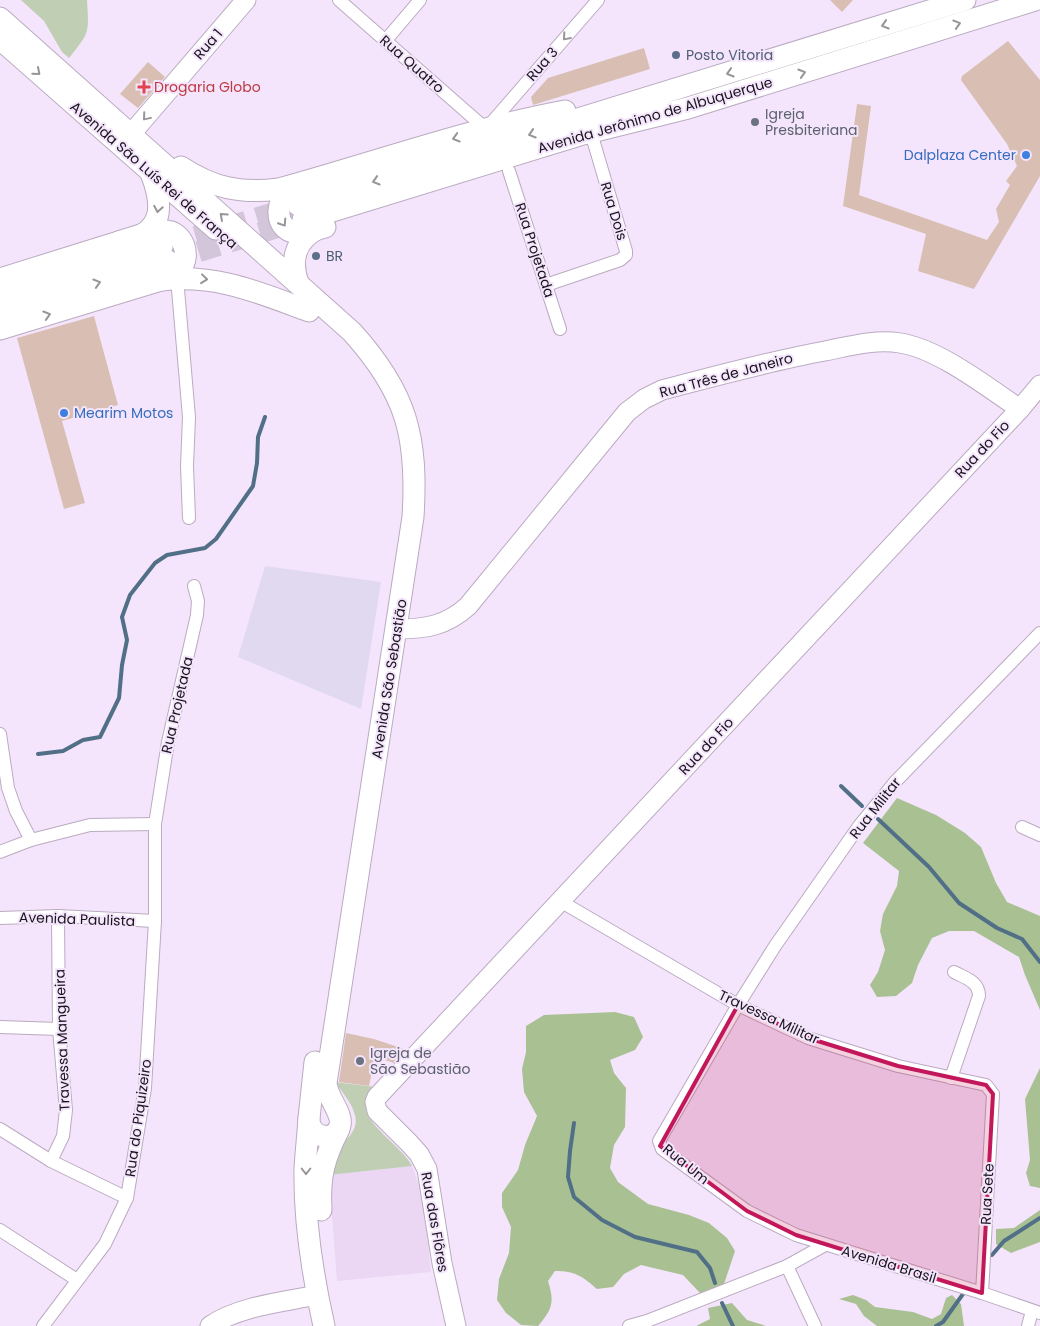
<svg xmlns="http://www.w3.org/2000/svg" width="1040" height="1326" font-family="Poppins,sans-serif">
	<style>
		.built { fill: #ebd7f4 }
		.industrial { fill: #e0d9ef }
		.green { fill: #c0cfb3 }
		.forest { fill: #a9c093 }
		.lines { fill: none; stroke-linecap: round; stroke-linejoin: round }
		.stream { stroke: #517087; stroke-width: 4 }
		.building { fill: #d9bfb3 }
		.primary-tunnel { stroke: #d3c6da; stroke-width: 21; stroke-dasharray: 21 11; stroke-linecap: butt }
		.street-casing { stroke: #baabc1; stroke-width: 14 }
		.secondary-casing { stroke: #baabc1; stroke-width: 21 }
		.primary-casing { stroke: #baabc1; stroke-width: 23 }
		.street { stroke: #fff; stroke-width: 12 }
		.secondary { stroke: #fff; stroke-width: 19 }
		.primary { stroke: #fff; stroke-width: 21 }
		.oneway { stroke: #989599 }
		.marked { fill: #c2185b; fill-opacity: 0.2; stroke: #c2185b; stroke-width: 4; stroke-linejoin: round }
		.service-dot { fill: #5c6f8a; stroke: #f4e5fc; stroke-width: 2 }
		.health-dot { fill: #e0444e; stroke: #f4e5fc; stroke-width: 2 }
		.worship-dot { fill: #6b7280; stroke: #f4e5fc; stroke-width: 2 }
		.shop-dot { fill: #3f7fe0; stroke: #f4e5fc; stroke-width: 2 }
		.labels { text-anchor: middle; stroke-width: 4; stroke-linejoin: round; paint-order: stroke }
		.street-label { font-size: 14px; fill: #19141c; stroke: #f4e5fc }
		.service-label { font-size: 14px; fill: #4e5e75; stroke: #f4e5fc; text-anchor: start }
		.health-label { font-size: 14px; fill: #be3a42; stroke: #f4e5fc; text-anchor: start }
		.worship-label { font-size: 14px; fill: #5b616d; stroke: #f4e5fc; text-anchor: start }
		.shop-label { font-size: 14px; fill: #366cbe; stroke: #f4e5fc; text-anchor: end }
	</style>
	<rect width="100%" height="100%" fill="#f4e5fc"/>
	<polygon class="built" points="412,1166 423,1196 431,1272 337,1281 329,1175"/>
	<polygon class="industrial" points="265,566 381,582 361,709 238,657"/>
	<g class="green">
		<path d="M 21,0 L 87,0 C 89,33 90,32 69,58 L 62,52 L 44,21 Z"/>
		<path d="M 335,1082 L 375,1087 C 372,1092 367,1098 366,1104 C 362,1123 404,1148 412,1166 L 329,1175 C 331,1169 332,1162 334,1156 C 341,1140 362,1133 354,1112 C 351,1102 341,1091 335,1082 Z"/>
	</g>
	<g class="forest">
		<polygon points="897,798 936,815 965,833 981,847 996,883 1007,902 1040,916 1040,1010 1025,975 1019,957 974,931 949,931 932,938 918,965 912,983 896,996 877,997 870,985 878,972 885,950 880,931 883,914 897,886 899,871 863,843"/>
		<path d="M 615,1012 L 634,1017 L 643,1037 L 635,1050 L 610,1060 L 614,1073 L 626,1088 L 625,1127 L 614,1145 L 610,1168 L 618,1182 L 648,1204 L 689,1215 L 709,1223 L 727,1238 L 735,1251 L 724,1284 L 700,1293 L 683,1275 L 641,1265 L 624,1274 L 613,1287 L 597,1289 C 582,1276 575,1271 555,1271 L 548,1281 C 555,1303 552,1309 538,1326 L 521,1325 L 506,1313 L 497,1300 L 499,1279 L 509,1253 L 511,1227 L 502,1207 L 502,1193 L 518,1170 L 525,1145 L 537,1116 L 524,1092 L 522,1069 L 526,1052 L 526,1026 L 544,1015 Z"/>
		<polygon points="1040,1068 1040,1188 1030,1186 1026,1173 1030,1160 1025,1099"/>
		<polygon points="1040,1210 1040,1242 1011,1253 996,1244 996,1229 1014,1228"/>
		<polygon points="853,1295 866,1300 875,1307 913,1312 932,1319 941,1314 946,1298 952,1295 961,1304 964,1326 877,1326 864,1316 856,1304 839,1299"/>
		<polygon points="732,1303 747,1320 766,1326 696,1326 710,1319 708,1308"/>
	</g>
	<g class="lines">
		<g class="stream">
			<polyline points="38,754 63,751 83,740 100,737 119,698 122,665 127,640 122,617 130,595 155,563 167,555 205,548 216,539 253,486 257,463 258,437 265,417"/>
			<polyline points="841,786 862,806"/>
			<polyline points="878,819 929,867 959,903 997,928 1022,939 1040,962"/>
			<polyline points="574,1123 570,1151 568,1177 574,1197 602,1220 635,1237 697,1252 710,1268 715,1283"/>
			<polyline points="992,1255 1004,1241 1040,1218"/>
			<polyline points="722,1303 733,1326"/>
			<polyline points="936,1326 943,1322 963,1294"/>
		</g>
	</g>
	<g class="building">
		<polygon points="830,0 853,0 842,12"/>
		<polygon points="1008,41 1040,80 1040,176 974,289 918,271 926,234 843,206 857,104 871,106 859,195 987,240 999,222 996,209 1010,185 1006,181 1017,166 1007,144 961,80 962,76"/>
		<polygon points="644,48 650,69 533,105 531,97 548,78"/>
		<polygon points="148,62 165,77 138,108 120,94"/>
		<polygon points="94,316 118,405 62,421 85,503 64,509 17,338"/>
		<polygon points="346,1033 374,1039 404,1049 394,1063 382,1059 379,1064 374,1063 369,1086 339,1082"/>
	</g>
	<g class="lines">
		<g class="primary-tunnel">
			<polyline points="165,246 296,206"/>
			<polyline points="168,261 299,221"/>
		</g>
		<g class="street-casing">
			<g id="street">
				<polyline points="339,0 486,129 598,0"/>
				<polyline points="386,40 420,0"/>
				<polyline points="509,171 560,329"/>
				<polyline points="177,278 189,417 187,466 189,518"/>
				<polyline points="546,285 620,260 626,255 626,251 594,143"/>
				<polyline points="1040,633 895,782 859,826 775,946 738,1005 659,1141 662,1149 747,1211 796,1235 982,1293 1040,1313"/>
				<polyline points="0,734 8,788 16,811 31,840"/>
				<polyline points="1022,827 1040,835"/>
				<polyline points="0,852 31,840 90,825 155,824"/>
				<polyline points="560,901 738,1005 808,1038 898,1066 986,1085 993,1094 982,1293"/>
				<polyline points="0,918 58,916 155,921"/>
				<polyline points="0,1027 59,1029"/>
				<path d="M 951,1078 L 979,996 C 979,981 965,978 954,972"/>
				<polyline points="0,1129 51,1161 127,1198"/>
				<polyline points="51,1161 63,1136 66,1110 59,1029 58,916"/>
				<polyline points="0,1230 77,1280"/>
				<polyline points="787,1266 815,1326"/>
				<polyline points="43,1326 105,1244 127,1198 145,1088 155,921 155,824 168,742 197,615 198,601 194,586"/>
				<polyline points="629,1326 647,1321 787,1266 825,1245"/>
				<polyline points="1028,1326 1032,1311"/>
			</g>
		</g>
		<g class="secondary-casing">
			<g id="secondary">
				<polyline points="131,134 246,0"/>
				<path d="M 397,629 C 425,629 446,626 468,606 L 627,412 L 644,399 L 662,390 C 716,376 770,361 825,351 C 850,346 875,339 900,343 C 939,349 987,387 1020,409"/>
				<path d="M 210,1326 C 239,1306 283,1302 317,1295"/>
				<polyline points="456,1326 442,1263 427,1169 419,1154 410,1144 377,1111 375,1102 377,1097 1020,409 1040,385"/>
			</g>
		</g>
		<g class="primary-casing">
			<g id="primary">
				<path d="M 0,18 L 352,332 C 407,393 418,437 413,517 L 326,1083 C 327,1098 343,1113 340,1125 C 336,1143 312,1138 309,1122"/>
				<polyline points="0,39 216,229"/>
				<path d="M 181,167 C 213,188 241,194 279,189 C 374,163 468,129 565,111"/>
				<path d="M 302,185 C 296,188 289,191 285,196 C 275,207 277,228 293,232 C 302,235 316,229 325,227"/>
				<polyline points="298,205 965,0"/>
				<polyline points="303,220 583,134 688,108 1035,0"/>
				<path d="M 137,237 C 167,225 160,196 151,173"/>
				<path d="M 0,279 C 36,268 73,256 109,245 C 127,240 147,231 165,231 C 183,231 191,255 181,268 C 176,274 168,277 161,280"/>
				<path d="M 298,283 C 290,260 295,241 317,229"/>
				<polyline points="0,296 162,247"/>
				<polyline points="0,313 168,261"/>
				<path d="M 0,329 L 161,280 C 218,274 257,292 309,311"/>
				<polyline points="309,1118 315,1062"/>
				<path d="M 309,1118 C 308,1135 306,1151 305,1168 C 304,1219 313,1277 324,1326"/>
				<path d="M 321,1210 C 319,1177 324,1158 339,1129"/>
			</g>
		</g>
		<use href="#street" class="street"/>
		<use href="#secondary" class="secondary"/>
		<use href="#primary" class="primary"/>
	</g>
	<defs><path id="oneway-chevron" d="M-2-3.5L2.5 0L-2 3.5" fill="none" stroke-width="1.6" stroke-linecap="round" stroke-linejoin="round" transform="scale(1.25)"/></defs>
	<g class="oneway">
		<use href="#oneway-chevron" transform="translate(957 24) rotate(-17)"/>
		<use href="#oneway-chevron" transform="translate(885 25) rotate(163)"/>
		<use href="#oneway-chevron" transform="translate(566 37) rotate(131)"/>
		<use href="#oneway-chevron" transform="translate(37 72) rotate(41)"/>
		<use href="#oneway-chevron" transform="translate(730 73) rotate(163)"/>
		<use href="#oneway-chevron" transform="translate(802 73) rotate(-17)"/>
		<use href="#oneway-chevron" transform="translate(146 117) rotate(130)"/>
		<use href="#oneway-chevron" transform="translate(532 134) rotate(163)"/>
		<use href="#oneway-chevron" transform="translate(456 138) rotate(164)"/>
		<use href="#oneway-chevron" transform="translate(376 181) rotate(163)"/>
		<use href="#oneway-chevron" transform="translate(158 209) rotate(100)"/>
		<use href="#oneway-chevron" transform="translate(223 216) rotate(-138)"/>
		<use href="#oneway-chevron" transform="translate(283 223) rotate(57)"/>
		<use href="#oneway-chevron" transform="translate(204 279) rotate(6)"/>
		<use href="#oneway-chevron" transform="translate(97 283) rotate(-17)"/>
		<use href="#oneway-chevron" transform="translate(47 315) rotate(-17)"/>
		<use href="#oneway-chevron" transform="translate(306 1171) rotate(90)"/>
	</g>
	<path class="marked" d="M 738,1005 L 808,1038 L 898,1066 L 986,1085 L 993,1094 L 982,1293 L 796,1235 L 747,1211 L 660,1146 Z"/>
	<g class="service-dot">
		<circle cx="676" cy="55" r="5"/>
		<circle cx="316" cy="256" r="5"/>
	</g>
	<path class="health-dot" d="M141.5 79.5h5v5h5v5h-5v5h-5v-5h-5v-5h5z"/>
	<g class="worship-dot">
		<circle cx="755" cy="122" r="5"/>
		<circle cx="360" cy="1061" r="5"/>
	</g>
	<g class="shop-dot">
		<circle cx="1026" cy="155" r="5"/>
		<circle cx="64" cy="413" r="5"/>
	</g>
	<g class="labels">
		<g class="street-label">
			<text transform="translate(208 44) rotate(-49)" y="5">Rua 1</text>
			<text transform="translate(412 64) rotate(41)" y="5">Rua Quatro</text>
			<text transform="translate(542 64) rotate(-49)" y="5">Rua 3</text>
			<text transform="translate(655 115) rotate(-16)" y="5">Avenida Jerônimo de Albuquerque</text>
			<text transform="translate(154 175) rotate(41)" y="5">Avenida São Luís Rei de França</text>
			<text transform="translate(614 211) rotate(73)" y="5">Rua Dois</text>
			<text transform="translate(535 250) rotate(72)" y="5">Rua Projetada</text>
			<text transform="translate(726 375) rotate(-15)" y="5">Rua Três de Janeiro</text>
			<text transform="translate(982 449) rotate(-47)" y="5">Rua do Fio</text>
			<text transform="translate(389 679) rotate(-81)" y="5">Avenida São Sebastião</text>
			<text transform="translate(177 705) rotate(-77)" y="5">Rua Projetada</text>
			<text transform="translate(706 746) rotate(-47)" y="5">Rua do Fio</text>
			<text transform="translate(875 808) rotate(-52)" y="5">Rua Militar</text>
			<text transform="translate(77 919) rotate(2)" y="5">Avenida Paulista</text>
			<text transform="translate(769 1017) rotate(25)" y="5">Travessa Militar</text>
			<text transform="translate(62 1040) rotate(-92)" y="5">Travessa Mangueira</text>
			<text transform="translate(138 1118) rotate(-82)" y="5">Rua do Piquizeiro</text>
			<text transform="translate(686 1164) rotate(39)" y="5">Rua Um</text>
			<text transform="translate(987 1194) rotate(-87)" y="5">Rua Sete</text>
			<text transform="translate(435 1222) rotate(80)" y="5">Rua das Flôres</text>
			<text transform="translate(889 1264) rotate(17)" y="5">Avenida Brasil</text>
		</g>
		<g class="service-label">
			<text x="686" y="60">Posto Vitoria</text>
			<text x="326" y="261">BR</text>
		</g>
		<g class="health-label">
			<text x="154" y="92">Drogaria Globo</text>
		</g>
		<g class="worship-label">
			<text x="765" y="119">Igreja<tspan x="765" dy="16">Presbiteriana</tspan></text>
			<text x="370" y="1058">Igreja de<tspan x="370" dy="16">São Sebastião</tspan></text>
		</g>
		<g class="shop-label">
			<text x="1016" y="160">Dalplaza Center</text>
			<text x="74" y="418" text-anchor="start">Mearim Motos</text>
		</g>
	</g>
</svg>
